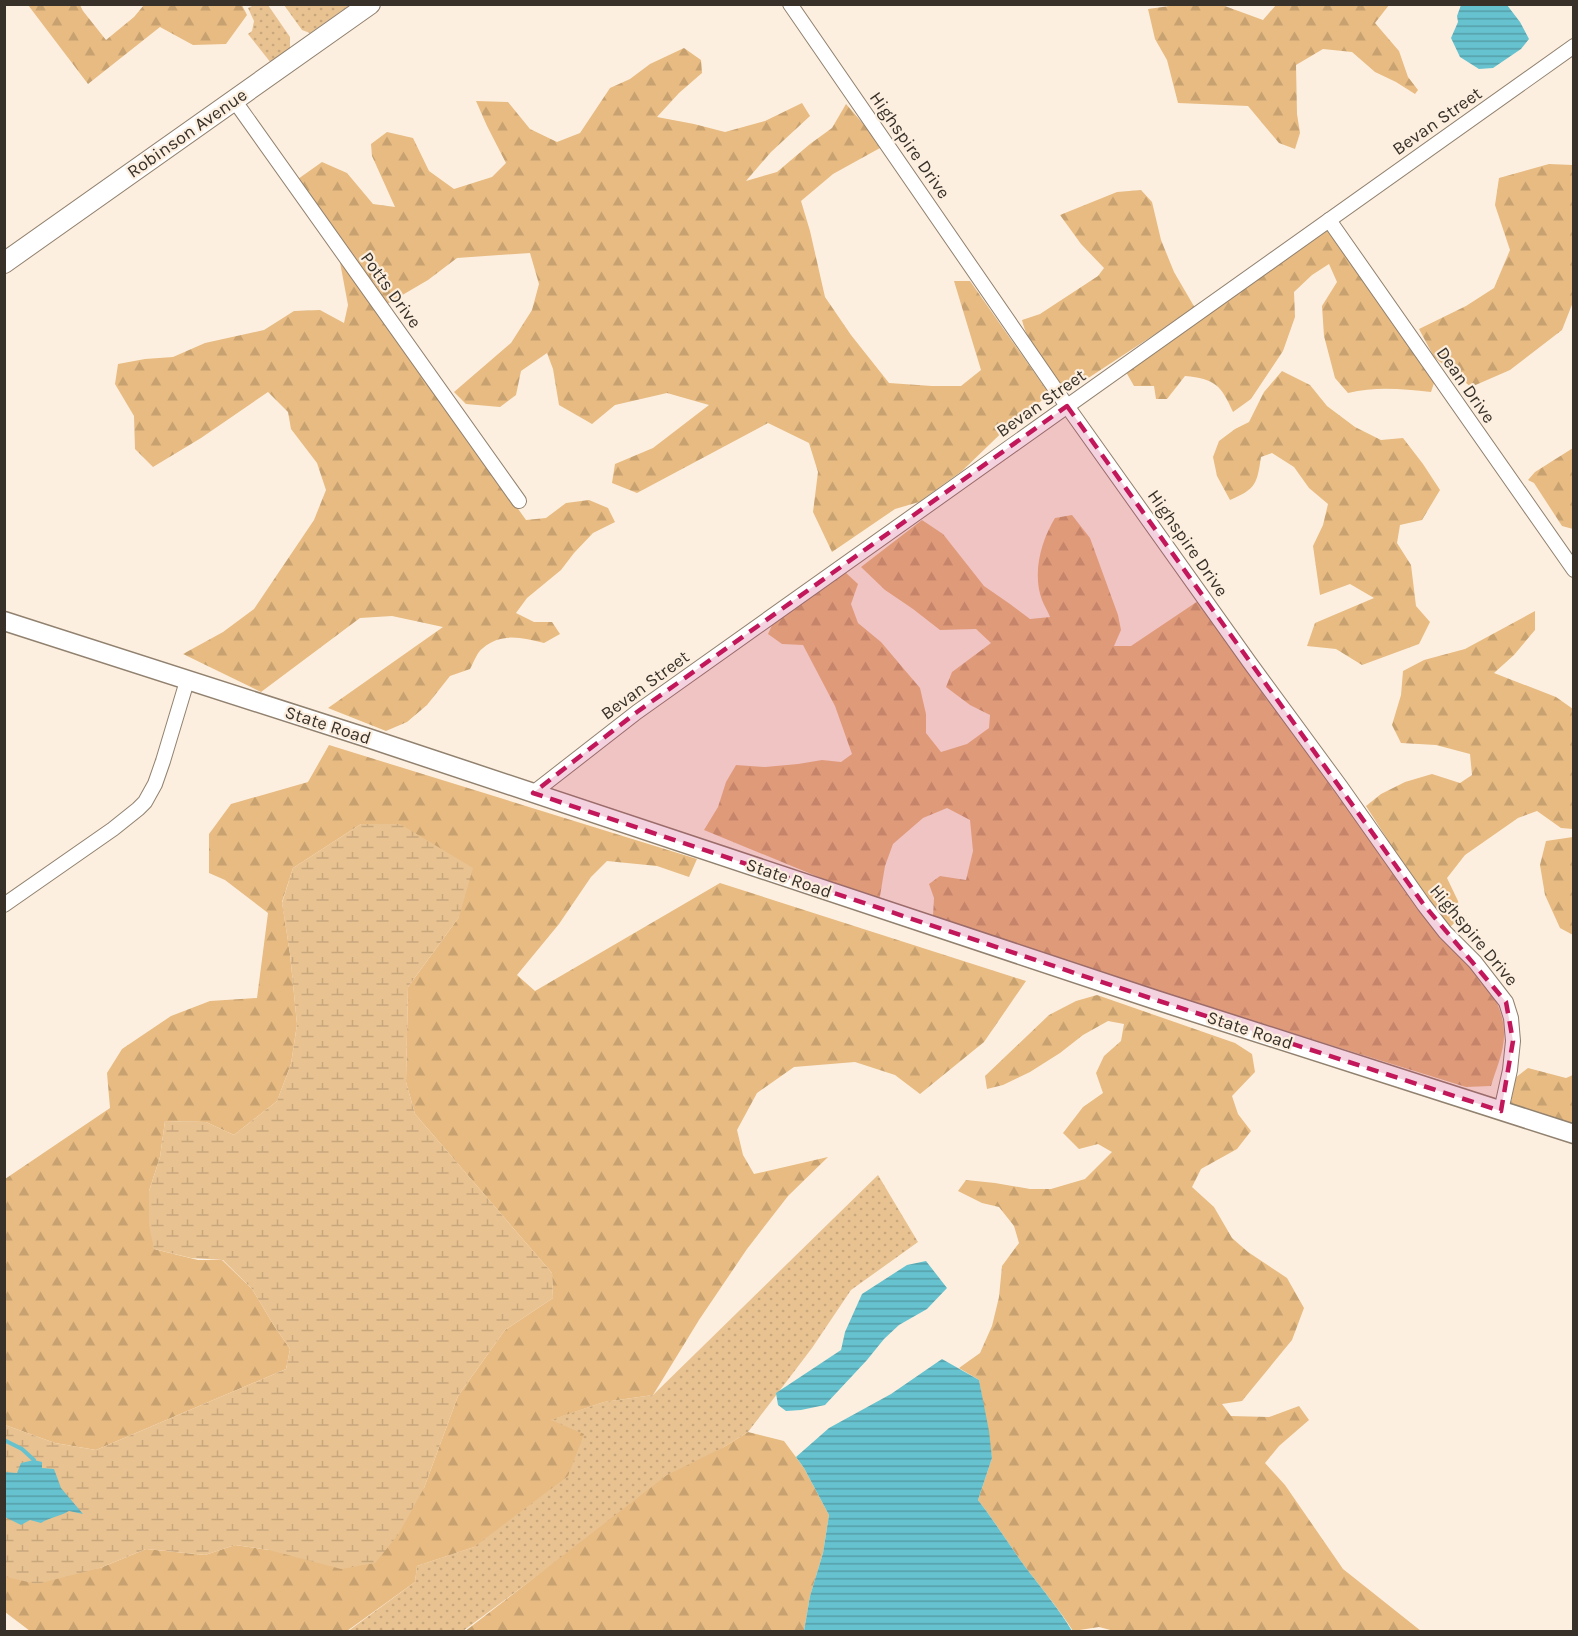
<svg xmlns="http://www.w3.org/2000/svg" width="1578" height="1636" font-family="Karla,sans-serif">
	<style>
		.grass { fill: url(#grass-dots) }
		.forest { fill: url(#forest-firs) }
		.wetland { fill: url(#wetland-marsh) }
		.water { fill: url(#water-rules) }
		.lines { fill: none; stroke-linecap: round; stroke-linejoin: round }
		.stream { stroke: #66c2cf; stroke-width: 4 }
		.minor-casing { stroke: #91816f; stroke-width: 16 }
		.tertiary-casing { stroke: #91816f; stroke-width: 21 }
		.secondary-casing { stroke: #91816f; stroke-width: 22 }
		.minor { stroke: #fff; stroke-width: 14 }
		.tertiary { stroke: #fff; stroke-width: 18 }
		.secondary { stroke: #fff; stroke-width: 20 }
		.marked { fill: #c2185b; fill-opacity: 0.2; stroke: #c2185b; stroke-width: 4.5; stroke-dasharray: 12 8; stroke-linejoin: round }
		.labels { text-anchor: middle; stroke-width: 4.5; stroke-linejoin: round; paint-order: stroke }
		.street-label { font-size: 18px; fill: #373129; stroke: #fdefdf }
	</style>
	<defs>
		<pattern id="grass-dots" width="8" height="8" patternUnits="userSpaceOnUse" patternTransform="scale(1.5)"><rect width="8" height="8" fill="#e9c291"/><path d="M2 2h.1M6 6h.1" fill="none" stroke="#c8a77d" stroke-width="1.8" stroke-linecap="round"/></pattern>
		<pattern id="forest-firs" width="22" height="20" patternUnits="userSpaceOnUse" patternTransform="scale(1.5)"><rect width="22" height="20" fill="#e7bb82"/><path d="M5 1l3.5 6h-7zM16 11l3.5 6h-7z" fill="#c7a170"/></pattern>
		<pattern id="wetland-marsh" width="20" height="14" patternUnits="userSpaceOnUse" patternTransform="scale(1.5)"><rect width="20" height="14" fill="#e9c291"/><path d="M1 5h8M5 5V1M11 12h8M15 12V8" fill="none" stroke="#c8a77d"/></pattern>
		<pattern id="water-rules" width="6" height="5" patternUnits="userSpaceOnUse" patternTransform="scale(1.5)"><rect width="6" height="5" fill="#66c2cf"/><path d="M0 2.5h6" fill="none" stroke="#559ea8"/></pattern>
	</defs>
	<rect width="100%" height="100%" fill="#fdefdf"/>
	<g class="grass">
		<polygon points="254,5 268,5 290,37 290,49 271,63 248,34 252,31 254,21 248,8"/>
		<polygon points="284,5 350,5 310,33 302,30"/>
		<polygon points="878,1175 918,1242 851,1290 812,1348 748,1432 724,1447 553,1564 463,1631 347,1632 415,1582 417,1566 474,1547 550,1420 604,1402 653,1395"/>
	</g>
	<g class="forest">
		<polygon points="28,5 80,5 83,11 106,40 134,17 144,5 242,5 247,15 226,44 193,45 160,27 88,84"/>
		<polygon points="1177,5 1222,5 1263,20 1276,5 1389,5 1375,23 1399,51 1408,77 1418,90 1415,94 1396,82 1375,72 1352,52 1323,49 1296,65 1297,114 1300,133 1295,149 1279,143 1248,106 1178,103 1167,60 1155,39 1148,9"/>
		<polygon points="684,48 701,60 702,73 679,93 657,117 694,124 725,132 765,121 802,103 810,116 771,152 746,181 777,172 810,144 832,128 846,104 866,127 880,148 833,174 801,201 810,231 825,297 851,335 889,383 932,386 961,386 981,370 954,281 970,281 1050,395 1019,416 962,471 919,502 895,509 832,552 813,512 818,472 809,443 768,423 637,493 612,483 615,464 653,448 709,405 667,393 615,405 592,424 559,405 553,369 547,353 521,371 516,395 500,407 466,404 454,392 511,343 532,310 539,284 530,253 457,258 428,280 387,304 298,179 322,162 347,173 373,204 395,207 372,156 371,144 387,132 413,138 429,171 454,189 492,177 506,163 487,126 476,101 508,102 530,129 557,142 580,133 610,88 630,79 650,64"/>
		<polygon points="1549,164 1573,165 1573,302 1562,330 1510,370 1471,387 1434,357 1419,329 1466,306 1494,288 1510,250 1495,205 1499,178"/>
		<path d="M 1141,190 L 1152,202 L 1161,240 L 1174,272 L 1195,308 L 1070,390 L 1063,389 C 1048,368 1028,346 1022,320 L 1040,314 L 1098,276 L 1104,268 L 1081,244 L 1060,215 L 1117,192 Z"/>
		<path d="M 1324,228 L 1330,230 L 1429,370 L 1434,383 L 1431,392 C 1402,389 1377,386 1348,393 L 1335,378 L 1324,336 L 1322,306 L 1337,282 L 1329,264 L 1312,275 L 1294,292 L 1295,317 L 1283,351 L 1251,399 L 1233,412 C 1221,385 1215,379 1185,376 L 1167,399 L 1156,399 L 1154,386 L 1134,386 L 1126,372 Z"/>
		<path d="M 339,257 L 526,520 L 546,518 L 566,503 L 589,500 L 608,508 L 615,522 L 593,533 L 574,553 L 561,570 L 527,598 L 516,613 L 534,622 L 552,622 L 560,634 L 544,643 C 523,638 501,632 483,648 C 477,652 474,662 470,669 L 450,676 L 427,705 L 407,722 L 386,731 L 328,708 L 443,627 L 392,616 L 360,618 L 261,692 L 183,654 L 223,632 L 254,609 L 314,520 L 326,490 L 317,463 L 291,429 L 288,412 L 268,392 L 201,438 L 153,467 L 135,449 L 134,416 L 115,384 L 118,364 L 145,359 L 173,357 L 205,343 L 264,330 L 294,311 L 320,310 L 344,323 L 348,305 Z"/>
		<path d="M 1282,371 L 1310,385 L 1327,406 L 1355,427 L 1381,440 L 1403,438 L 1423,464 L 1440,490 L 1422,520 L 1400,525 L 1397,543 L 1411,565 L 1416,606 L 1430,622 L 1419,644 L 1362,665 L 1336,649 L 1307,646 L 1315,623 L 1374,598 L 1350,584 L 1320,595 L 1313,546 L 1323,525 L 1328,504 L 1309,488 L 1294,467 L 1272,453 L 1261,457 C 1257,484 1256,489 1230,500 L 1217,476 L 1213,457 L 1219,441 L 1235,429 L 1249,422 L 1264,392 Z"/>
		<polygon points="1573,448 1573,529 1562,526 1534,483 1528,480 1535,472"/>
		<path d="M 1072,515 L 1090,538 L 1118,615 L 1121,630 L 1114,646 L 1131,646 L 1198,601 L 1439,936 C 1466,962 1503,991 1504,1032 C 1505,1050 1496,1069 1491,1086 L 1466,1087 L 1147,988 L 933,916 L 934,898 L 929,884 L 940,876 L 966,880 L 973,851 L 970,820 L 947,808 L 923,818 L 893,844 L 885,866 L 879,902 L 704,830 L 718,807 L 726,782 L 736,765 L 765,767 L 798,764 L 822,760 L 841,762 L 852,754 L 835,706 L 803,645 L 782,644 L 768,634 L 773,623 L 845,572 L 858,584 L 851,604 L 858,623 L 881,642 L 920,688 L 926,714 L 926,733 L 941,752 L 967,744 L 989,728 L 990,715 L 970,705 L 946,687 L 952,672 L 991,643 L 976,629 L 940,630 L 913,609 L 885,590 L 861,567 L 922,520 L 943,534 L 984,586 L 1010,604 L 1030,619 L 1050,617 C 1048,611 1044,606 1042,600 C 1032,573 1041,541 1055,518 Z"/>
		<polygon points="1535,611 1535,630 1514,655 1494,673 1556,697 1573,709 1573,829 1561,828 1537,811 1518,818 1465,855 1447,878 1458,901 1460,918 1450,927 1430,906 1366,806 1381,794 1405,782 1432,774 1460,783 1472,775 1470,754 1436,745 1401,743 1392,725 1401,695 1403,671 1424,660 1465,649"/>
		<polygon points="329,745 697,859 689,877 657,866 607,861 591,877 559,924 517,975 535,991 720,883 1026,981 984,1042 920,1094 895,1075 855,1062 794,1067 757,1093 737,1130 743,1155 754,1174 828,1157 788,1196 747,1249 699,1320 653,1395 604,1402 551,1420 584,1434 568,1476 474,1547 417,1566 415,1582 347,1631 30,1631 5,1612 4,1575 6,1577 100,1568 146,1549 205,1555 235,1545 269,1550 424,1488 458,1396 505,1330 553,1298 552,1273 415,1114 406,1082 408,987 459,917 361,824 293,868 282,902 290,954 297,1024 291,1064 277,1101 234,1135 206,1122 165,1121 160,1157 149,1191 154,1249 198,1260 222,1260 252,1289 273,1324 290,1349 286,1369 96,1450 55,1443 5,1425 5,1179 110,1108 107,1073 122,1049 171,1016 210,1001 257,998 268,913 225,880 209,873 209,834 231,804 308,782"/>
		<polygon points="1573,837 1574,837 1573,935 1560,928 1545,895 1540,865 1546,841"/>
		<path d="M 1097,995 L 1235,1043 L 1252,1054 L 1255,1072 L 1232,1096 L 1238,1114 L 1251,1131 L 1237,1149 L 1201,1169 L 1192,1187 L 1214,1207 L 1232,1238 L 1248,1252 L 1287,1278 L 1304,1308 L 1292,1340 L 1242,1401 L 1222,1404 L 1231,1416 L 1269,1417 L 1299,1406 L 1309,1420 L 1279,1446 L 1265,1463 L 1285,1485 L 1343,1569 L 1421,1631 L 1118,1632 L 1099,1627 L 1073,1631 C 1059,1609 1042,1589 1026,1568 C 1010,1546 995,1522 978,1500 L 992,1458 L 979,1380 L 959,1368 L 980,1353 L 992,1326 L 999,1297 L 1002,1266 L 1019,1243 L 1014,1226 L 999,1207 L 982,1203 L 958,1191 L 966,1180 L 995,1183 L 1030,1189 L 1051,1189 L 1085,1179 L 1112,1152 L 1098,1144 L 1079,1149 L 1063,1133 L 1083,1107 L 1103,1093 L 1096,1073 L 1104,1056 L 1121,1041 L 1124,1024 L 1108,1021 L 1083,1035 L 1060,1053 L 1030,1072 L 1003,1085 L 987,1089 L 985,1076 L 1049,1015 L 1076,1001 Z"/>
		<polygon points="1528,1068 1566,1078 1573,1075 1573,1126 1511,1103 1515,1078"/>
		<polygon points="748,1432 784,1441 804,1468 829,1515 823,1553 810,1596 804,1631 464,1632 667,1475 724,1447"/>
	</g>
	<polygon class="wetland" points="361,824 400,824 473,868 459,917 408,987 406,1082 415,1114 552,1273 553,1298 505,1330 458,1396 424,1488 398,1535 375,1563 341,1569 269,1550 235,1545 205,1555 146,1549 100,1568 37,1584 6,1577 5,1575 5,1425 55,1443 96,1450 286,1369 290,1349 273,1324 252,1289 223,1260 191,1258 154,1249 149,1225 149,1191 160,1157 165,1121 206,1122 234,1135 277,1101 291,1064 297,1024 290,954 282,903 293,868"/>
	<g class="water">
		<polygon points="1507,5 1520,22 1529,39 1521,49 1493,68 1479,69 1460,57 1451,38 1458,22 1457,16 1461,5"/>
		<polygon points="926,1261 947,1288 927,1309 899,1325 884,1339 867,1360 825,1405 801,1410 786,1411 778,1405 776,1393 841,1350 845,1332 862,1294 907,1265"/>
		<path d="M 942,1359 L 979,1380 L 989,1431 L 992,1458 L 978,1500 C 995,1522 1010,1546 1026,1568 C 1042,1589 1059,1609 1072,1631 L 804,1631 L 810,1596 L 823,1553 L 829,1515 L 804,1468 L 796,1457 L 829,1428 L 891,1394 Z"/>
		<path d="M 34,1460 L 42,1462 L 42,1468 L 54,1469 L 61,1488 L 83,1514 L 69,1511 C 59,1517 50,1517 41,1523 L 30,1520 L 21,1525 L 5,1517 L 5,1472 L 17,1473 L 21,1463 Z"/>
	</g>
	<g class="lines">
		<polyline class="stream" points="4,1440 22,1449 34,1460"/>
		<g class="minor-casing">
			<g id="minor">
				<polyline points="790,4 1067,406 1250,663 1341,787 1424,905 1445,932 1475,962 1506,1002 1511,1018 1513,1041 1510,1070 1501,1111"/>
				<polyline points="234,100 519,501"/>
				<polyline points="1329,220 1574,570"/>
				<polyline points="533,793 637,712 1574,46"/>
				<polyline points="4,905 113,829 138,809 145,802 155,784 163,761 187,681"/>
			</g>
		</g>
		<g class="tertiary-casing">
			<polyline id="tertiary" points="4,621 365,737 1156,1000 1574,1134"/>
		</g>
		<g class="secondary-casing">
			<polyline id="secondary" points="4,263 370,4"/>
		</g>
		<use href="#minor" class="minor"/>
		<use href="#tertiary" class="tertiary"/>
		<use href="#secondary" class="secondary"/>
	</g>
	<path class="marked" d="M 1067,406 L 1424,905 L 1506,1002 L 1513,1041 L 1501,1111 L 1156,1000 L 533,793 L 637,712 Z"/>
	<g class="labels">
		<g class="street-label">
			<text transform="translate(1437 121) rotate(-35)" y="6">Bevan Street</text>
			<text transform="translate(187 133) rotate(-35)" y="6">Robinson Avenue</text>
			<text transform="translate(910 145) rotate(55)" y="6">Highspire Drive</text>
			<text transform="translate(391 290) rotate(54)" y="6">Potts Drive</text>
			<text transform="translate(1466 385) rotate(55)" y="6">Dean Drive</text>
			<text transform="translate(1041 403) rotate(-35)" y="6">Bevan Street</text>
			<text transform="translate(1188 543) rotate(55)" y="6">Highspire Drive</text>
			<text transform="translate(645 685) rotate(-36)" y="6">Bevan Street</text>
			<text transform="translate(328 725) rotate(18)" y="6">State Road</text>
			<text transform="translate(789 878) rotate(19)" y="6">State Road</text>
			<text transform="translate(1474 935) rotate(50)" y="6">Highspire Drive</text>
			<text transform="translate(1250 1030) rotate(18)" y="6">State Road</text>
		</g>
	</g>
	<rect width="1578" height="1636" fill="none" stroke="#373129" stroke-width="12"/>
</svg>
